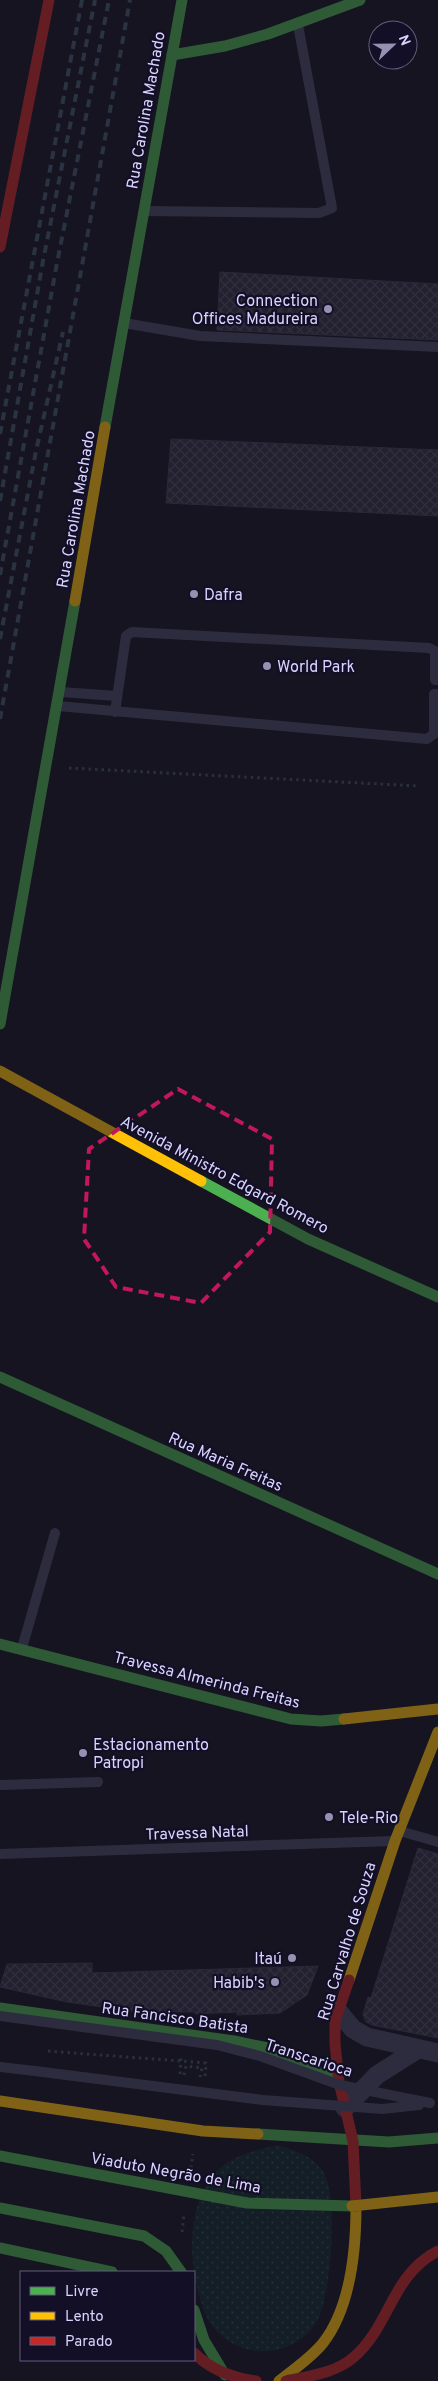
<svg xmlns="http://www.w3.org/2000/svg" width="438" height="2381" font-family="Overpass,sans-serif">
	<style>
		.grass { fill: url(#grass-dots) }
		.building { fill: url(#building-cross-hatch); stroke: #433f54 }
		.lines { fill: none; stroke-linecap: round; stroke-linejoin: round }
		.path { stroke: #44505f; stroke-width: 3; stroke-dasharray: 2.5 4; stroke-linecap: butt }
		.lane { stroke: #4a4962; stroke-width: 10 }
		.street { stroke: #4a4962; stroke-width: 19 }
		.fast { stroke: #4caf50; stroke-width: 11 }
		.slow { stroke: #ffc107; stroke-width: 11 }
		.jam { stroke: #c62828; stroke-width: 11 }
		.rail { stroke: #43596b; stroke-width: 4; stroke-dasharray: 8 6; stroke-linecap: butt }
		.path-bridge { stroke: #44505f; stroke-width: 3; stroke-dasharray: 2.5 4; stroke-linecap: butt }
		.lane-bridge { stroke: #4a4962; stroke-width: 10 }
		.fast-bridge { stroke: #4caf50; stroke-width: 11 }
		.slow-bridge { stroke: #ffc107; stroke-width: 11 }
		.marked { fill: none; stroke: #c2185b; stroke-width: 4; stroke-dasharray: 10 6; stroke-linejoin: round }
		.poi-dot { fill: #9591b1; stroke: #130f26; stroke-width: 2 }
		.labels { text-anchor: middle; stroke-width: 4.5; stroke-linejoin: round; paint-order: stroke }
		.street-label { font-size: 16px; fill: #d9d4ff; stroke: #130f26 }
		.poi-label { font-size: 16px; fill: #d9d4ff; stroke: #130f26; text-anchor: start }
	</style>
	<defs>
		<pattern id="grass-dots" width="8" height="8" patternUnits="userSpaceOnUse" patternTransform="scale(1.25)"><rect width="8" height="8" fill="#132c2d"/><path d="M2 2h.1M6 6h.1" fill="none" stroke="#354a4c" stroke-width="1.8" stroke-linecap="round"/></pattern>
		<pattern id="building-cross-hatch" width="8" height="8" patternUnits="userSpaceOnUse" patternTransform="scale(1.25)"><rect width="8" height="8" fill="#343243"/><path d="M0 0l8 8M0 8l8-8" fill="none" stroke="#514f5f"/></pattern>
	</defs>
	<rect width="100%" height="100%" fill="#161421"/>
	<path class="grass" d="M 278,2145 C 294,2150 313,2156 323,2171 C 339,2196 332,2300 315,2325 C 290,2359 240,2360 214,2328 C 204,2317 200,2300 197,2286 C 187,2248 190,2185 228,2162 C 243,2153 261,2149 278,2145 Z"/>
	<g class="building">
		<polygon points="220,272 438,284 438,340 217,330"/>
		<polygon points="171,439 438,450 438,516 166,503"/>
		<polygon points="418,1848 438,1854 438,2038 372,2025 366,2022 363,2014 368,1997 371,1998"/>
		<polygon points="92,1963 92,1973 318,1966 307,1995 280,2013 237,2015 237,2012 195,2014 195,2012 138,2012 67,2002 0,1987 7,1964"/>
	</g>
	<g class="lines">
		<g class="path">
			<polyline points="69,768 418,786"/>
			<polyline points="180,2074 181,2057"/>
			<polyline points="191,2168 193,2154"/>
			<polyline points="182,2232 184,2214"/>
		</g>
		<g class="lane">
			<polyline points="144,211 319,213 332,208 298,25"/>
			<polyline points="124,323 200,336 438,347"/>
			<polyline points="61,692 117,696"/>
			<polyline points="58,706 427,739 434,734 434,694 438,694"/>
			<polyline points="115,712 126,636 132,632 429,648 435,651 435,680 438,680"/>
			<polyline points="22,1648 55,1533"/>
			<polyline points="0,1785 98,1782"/>
			<polyline points="400,1831 438,1842"/>
			<polyline points="0,1854 394,1841"/>
			<polyline points="0,2067 35,2071"/>
		</g>
		<g class="street">
			<polyline points="338,2011 353,2029 367,2037 438,2053"/>
			<polyline points="345,2108 377,2075 418,2049"/>
		</g>
		<g class="fast">
			<polyline points="172,55 225,46 268,34 360,0"/>
			<polyline points="105,427 182,0"/>
			<polyline points="0,1024 75,601"/>
			<polyline points="201,1181 308,1239 438,1297"/>
			<polyline points="0,1377 438,1574"/>
			<polyline points="0,1644 291,1719 321,1721 344,1719"/>
			<polyline points="0,2008 234,2041 268,2048 338,2081"/>
			<polyline points="258,2134 389,2142 438,2138"/>
			<polyline points="0,2208 144,2236 166,2251 181,2272"/>
			<polyline points="0,2248 112,2272"/>
			<polyline points="194,2310 204,2340 225,2375"/>
		</g>
		<g class="slow">
			<polyline points="75,601 105,427"/>
			<polyline points="0,1071 201,1181"/>
			<polyline points="344,1719 438,1709"/>
			<polyline points="349,1980 395,1841 438,1732"/>
			<polyline points="0,2101 203,2131 258,2134"/>
			<path d="M 279,2381 C 294,2369 311,2358 323,2343 C 351,2307 356,2250 356,2206"/>
		</g>
		<g class="jam">
			<polyline points="0,247 49,0"/>
			<polyline points="349,1980 335,2021 335,2044 339,2082 353,2141 356,2206"/>
			<path d="M 194,2353 C 211,2370 232,2378 256,2381"/>
			<path d="M 286,2381 C 309,2376 336,2373 354,2357 C 391,2325 391,2275 438,2251"/>
		</g>
		<g class="rail">
			<polyline points="0,434 82,0"/>
			<polyline points="0,501 43,261 95,0"/>
			<polyline points="0,575 57,263 109,0"/>
			<polyline points="0,639 36,451 63,332"/>
			<polyline points="0,719 130,0"/>
		</g>
		<g class="path-bridge">
			<polyline points="48,2051 206,2063 205,2079"/>
			<polyline points="184,2075 186,2066 202,2068 200,2077"/>
		</g>
		<g class="lane-bridge">
			<polyline points="0,2016 217,2045 260,2056 340,2085 430,2103"/>
			<polyline points="35,2071 263,2100 382,2109 419,2105"/>
		</g>
		<polyline class="fast-bridge" points="0,2156 247,2203 352,2206"/>
		<polyline class="slow-bridge" points="352,2206 438,2197"/>
	</g>
	<path d="M0 0H438V2381H0ZM 178,1089 L 272,1139 L 270,1232 L 201,1303 L 116,1287 L 84,1239 L 89,1149 Z" fill="#161421" fill-opacity=".55" fill-rule="evenodd"/>
	<path class="marked" d="M 178,1089 L 272,1139 L 270,1232 L 201,1303 L 116,1287 L 84,1239 L 89,1149 Z"/>
	<g class="poi-dot">
		<circle cx="328" cy="309" r="5"/>
		<circle cx="194" cy="594" r="5"/>
		<circle cx="267" cy="666" r="5"/>
		<circle cx="83" cy="1753" r="5"/>
		<circle cx="329" cy="1817" r="5"/>
		<circle cx="292" cy="1958" r="5"/>
		<circle cx="275" cy="1982" r="5"/>
	</g>
	<g class="labels">
		<g class="street-label">
			<text transform="translate(145 110) rotate(-80)" y="6">Rua Carolina Machado</text>
			<text transform="translate(75 509) rotate(-80)" y="6">Rua Carolina Machado</text>
			<text transform="translate(225 1174) rotate(28)" y="6">Avenida Ministro Edgard Romero</text>
			<text transform="translate(226 1461) rotate(24)" y="6">Rua Maria Freitas</text>
			<text transform="translate(207 1679) rotate(14)" y="6">Travessa Almerinda Freitas</text>
			<text transform="translate(197 1832) rotate(-2)" y="6">Travessa Natal</text>
			<text transform="translate(346 1941) rotate(-73)" y="6">Rua Carvalho de Souza</text>
			<text transform="translate(175 2017) rotate(8)" y="6">Rua Fancisco Batista</text>
			<text transform="translate(309 2057) rotate(18)" y="6">Transcarioca</text>
			<text transform="translate(176 2172) rotate(10)" y="6">Viaduto Negrão de Lima</text>
		</g>
		<g class="poi-label">
			<text x="318" y="306" text-anchor="end">Connection<tspan x="318" dy="18">Offices Madureira</tspan></text>
			<text x="204" y="600">Dafra</text>
			<text x="277" y="672">World Park</text>
			<text x="93" y="1750">Estacionamento<tspan x="93" dy="18">Patropi</tspan></text>
			<text x="339" y="1823">Tele-Rio</text>
			<text x="282" y="1964" text-anchor="end">Itaú</text>
			<text x="265" y="1988" text-anchor="end">Habib's</text>
		</g>
	</g>
	<rect x="20" y="2271" width="175" height="90" fill="#130f26" stroke="#625e7d"/>
	<rect x="30" y="2287" width="25" height="8" fill="#4caf50" stroke="#625e7d"/>
	<text x="65" y="2296" font-size="15" fill="#d9d4ff">Livre</text>
	<rect x="30" y="2312" width="25" height="8" fill="#ffc107" stroke="#625e7d"/>
	<text x="65" y="2321" font-size="15" fill="#d9d4ff">Lento</text>
	<rect x="30" y="2337" width="25" height="8" fill="#c62828" stroke="#625e7d"/>
	<text x="65" y="2346" font-size="15" fill="#d9d4ff">Parado</text>
	<g transform="translate(393 45) rotate(68)"><circle r="24" fill="#130f26" stroke="#625e7d"/>
	<path d="M0-4L9 19L0 12L-9 19Z" fill="#9591b1"/>
	<text y="-8" font-size="14" font-weight="bold" text-anchor="middle" fill="#d9d4ff">N</text>
	</g>
</svg>
